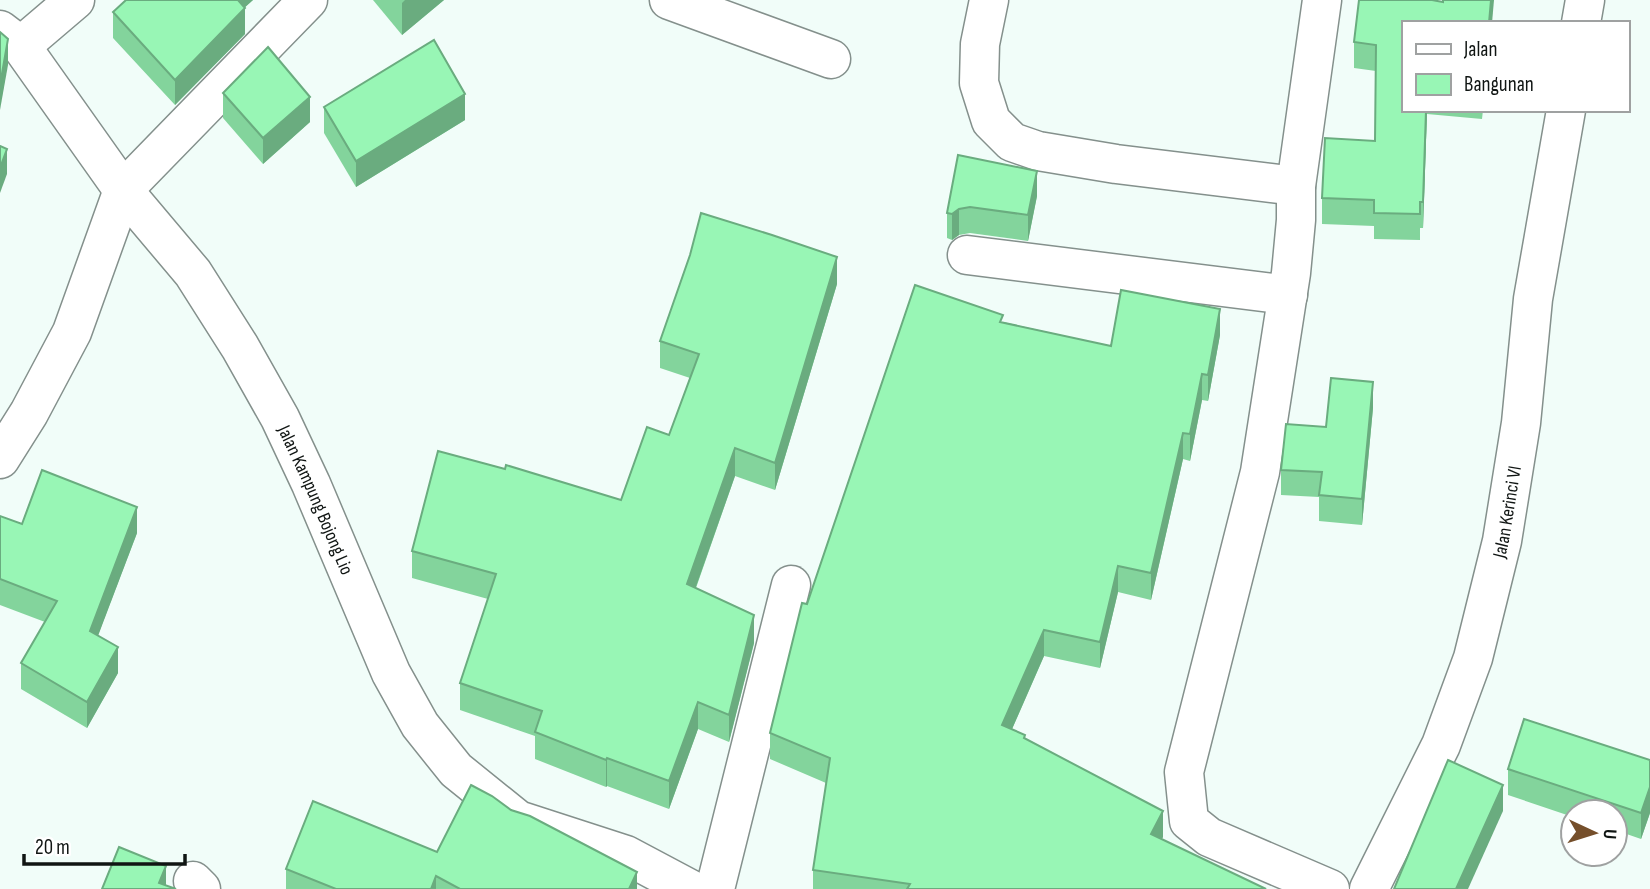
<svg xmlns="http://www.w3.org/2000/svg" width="1650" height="889" font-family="'Sofia Sans Condensed',sans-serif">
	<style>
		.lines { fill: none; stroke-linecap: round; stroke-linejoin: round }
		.minor-casing { stroke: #84908c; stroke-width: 41 }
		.minor { stroke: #fff; stroke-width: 38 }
		.wall { fill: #83d49c }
		.shaded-wall { fill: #6aac7f }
		.building { fill: #98f6b5; stroke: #6aac7f; stroke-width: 2 }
		.labels { text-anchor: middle; stroke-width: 7; stroke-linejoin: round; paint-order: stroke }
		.street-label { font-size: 19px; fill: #101513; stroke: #fff }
	</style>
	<rect width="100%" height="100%" fill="#f1fdf9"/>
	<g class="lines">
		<g class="minor-casing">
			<g id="minor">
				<polyline points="669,0 831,59"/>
				<polyline points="989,0 980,44 979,83 991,121 1012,142 1038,151 1116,164 1296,186"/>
				<polyline points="1322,0 1296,186 1296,220 1291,273 1260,472 1184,772 1189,821 1209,837 1330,889"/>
				<polyline points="1581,23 1585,0"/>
				<path id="s1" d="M 0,30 L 21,46 L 123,190 L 193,273 L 240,347 L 280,418 L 311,484 L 391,673 L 420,725 L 456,770 L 518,820 L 626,855 L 690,889"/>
				<polyline points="21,46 75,0"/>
				<polyline points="967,255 1288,295"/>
				<polyline points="0,459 29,413 72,332 123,190 308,0"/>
				<polyline points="193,881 201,889"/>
				<polyline points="715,889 791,585"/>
				<path id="s2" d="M 1369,889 L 1441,745 L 1473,658 L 1502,541 L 1521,423 L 1533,299 L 1566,110"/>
			</g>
		</g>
		<use href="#minor" class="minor"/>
	</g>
	<g class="wall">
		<polygon points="126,0 253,0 245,7 245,34 175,105 113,38 113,12"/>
		<polygon points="373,0 444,0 402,35"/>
		<polygon points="1494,0 1403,110 1483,110 1482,119 1427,114 1423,228 1420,228 1420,240 1374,239 1374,226 1322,224 1322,198 1375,141 1376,71 1354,68 1354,42"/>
		<polygon points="223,93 310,122 263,164 223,118"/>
		<polygon points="324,107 465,120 356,187 324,133"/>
		<polygon points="958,155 1037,196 1028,241 970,233 959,235 952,240 947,238 947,213"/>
		<polygon points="837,284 775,490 735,476 696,588 754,643 729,742 698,729 669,809 607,786 606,787 535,759 535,736 460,710 460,683 488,599 412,578 412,551 505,469 621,500 669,435 690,378 660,368 660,341"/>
		<polygon points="1003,322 1111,346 1220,335 1208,401 1202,400 1190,461 1183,459 1151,600 1118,592 1100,668 1044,656 1012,729 1163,837 1161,839 1266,889 813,889 813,870 826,783 770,759 770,733"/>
		<polygon points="1373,408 1362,525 1319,521 1319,497 1281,495 1281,470 1326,427"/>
		<polygon points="0,516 22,524 137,533 98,635 118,673 87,728 21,689 21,663 45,622 0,605"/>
		<polygon points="1650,760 1650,813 1641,839 1615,830 1615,812 1573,812 1573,817 1508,795 1508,769"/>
		<polygon points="511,810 637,889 286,889 286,869 437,852"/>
	</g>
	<g class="shaded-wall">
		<polygon points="232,0 253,0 232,19"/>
		<polygon points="405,0 444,0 402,35 402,3"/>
		<polygon points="1491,0 1494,0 1492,23 1489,23"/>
		<polygon points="245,8 245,34 175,105 175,80"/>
		<polygon points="8,39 8,65 0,110 0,85"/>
		<polygon points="465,94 465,120 356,187 356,161"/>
		<polygon points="310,97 310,122 263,164 263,138"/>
		<polygon points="1426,110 1427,110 1423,228 1423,202"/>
		<polygon points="7,149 7,174 0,193 0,168"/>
		<polygon points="1037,171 1037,196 1028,241 1028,215"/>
		<polygon points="959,209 959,235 952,240 952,214"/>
		<polygon points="837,257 837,284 775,490 775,463"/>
		<polygon points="1220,309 1220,335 1208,401 1208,375"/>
		<polygon points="1202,374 1202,400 1190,461 1190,434"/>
		<polygon points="1373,382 1373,408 1362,525 1362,499"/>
		<polygon points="1183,433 1183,459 1151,600 1151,573"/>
		<polygon points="735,448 735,476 687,612 687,584"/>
		<polygon points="137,507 137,533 90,657 90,631"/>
		<polygon points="1118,566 1118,592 1100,668 1100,642"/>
		<polygon points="754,615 754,643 729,742 729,715"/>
		<polygon points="1044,630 1044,656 1002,752 1002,725"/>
		<polygon points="118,647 118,673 87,728 87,702"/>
		<polygon points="698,702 698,729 669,809 669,781"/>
		<polygon points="607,758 607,786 606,787 606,760"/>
		<polygon points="1503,785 1503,811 1468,889 1456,889"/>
		<polygon points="1650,787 1650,813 1641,839 1641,813"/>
		<polygon points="1163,811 1163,837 1151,860 1151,834"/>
		<polygon points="166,866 166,887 159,883"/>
		<polygon points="637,872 637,889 629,889"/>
		<polygon points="436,876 436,889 431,889"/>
	</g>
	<g class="building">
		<polygon points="126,0 238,0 245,8 175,80 113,12"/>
		<polygon points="1359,0 1432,0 1443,2 1443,0 1491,0 1489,23 1403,23 1403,110 1426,110 1423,202 1420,202 1420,214 1374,213 1374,200 1322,198 1325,138 1375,141 1376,45 1354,42"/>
		<polygon points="0,32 8,39 0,85"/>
		<polygon points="434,40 465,94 356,161 324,107"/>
		<polygon points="268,47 310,97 263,138 223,93"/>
		<polygon points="0,146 7,149 0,168"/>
		<polygon points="958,155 1037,171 1028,215 970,207 959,209 952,214 947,213"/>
		<polygon points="701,213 772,235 837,257 775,463 735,448 687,584 754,615 729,715 698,702 669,781 607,758 606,760 535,732 542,711 460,683 496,574 412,551 438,451 505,469 506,465 621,500 647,427 669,435 699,354 660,341 690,255"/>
		<polygon points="915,285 1003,315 1000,322 1111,346 1121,290 1220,309 1208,375 1202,374 1190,434 1183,433 1151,573 1118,566 1100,642 1044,630 1002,725 1025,735 1024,738 1163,811 1151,834 1266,889 907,889 910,884 813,870 830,758 770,733 802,603 807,604"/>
		<polygon points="1331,378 1373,382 1362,499 1319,495 1322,472 1281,470 1286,424 1326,427"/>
		<polygon points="42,470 137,507 90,631 118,647 87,702 21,663 57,601 0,579 0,516 22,524"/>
		<polygon points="1524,719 1650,760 1650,787 1641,813 1508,769"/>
		<polygon points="1448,760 1503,785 1456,889 1394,889"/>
		<polygon points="471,785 492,796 511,810 530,816 637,872 629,889 460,889 436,876 431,889 336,889 286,869 313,801 437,852"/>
		<polygon points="119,847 166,866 159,883 176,889 102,889"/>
	</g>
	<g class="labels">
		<g class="street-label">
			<text dy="7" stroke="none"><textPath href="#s1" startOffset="570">Jalan Kampung Bojong Lio</textPath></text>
			<text dy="7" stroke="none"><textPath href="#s2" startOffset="404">Jalan Kerinci VI</textPath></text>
		</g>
	</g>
	<rect x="1402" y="21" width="228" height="91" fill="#ffffff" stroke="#9fa1a1" stroke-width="2"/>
	<rect x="1416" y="44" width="35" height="10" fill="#ffffff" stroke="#9fa1a1" stroke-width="2"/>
	<text x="1464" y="56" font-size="21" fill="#101513">Jalan</text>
	<rect x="1416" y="74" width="35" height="21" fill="#98f6b5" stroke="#9fa1a1" stroke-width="2"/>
	<text x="1464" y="91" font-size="21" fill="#101513">Bangunan</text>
	<g transform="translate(1594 833) rotate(94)"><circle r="33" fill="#ffffff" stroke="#9fa1a1" stroke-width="2"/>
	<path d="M0-5L12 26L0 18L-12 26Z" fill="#754f2b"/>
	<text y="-10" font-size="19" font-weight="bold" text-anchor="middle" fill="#101513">U</text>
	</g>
	<path d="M24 854v10h161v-10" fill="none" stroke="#101513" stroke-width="3.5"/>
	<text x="35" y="854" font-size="21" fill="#101513" stroke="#ffffff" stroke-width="5" paint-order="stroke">20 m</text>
</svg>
